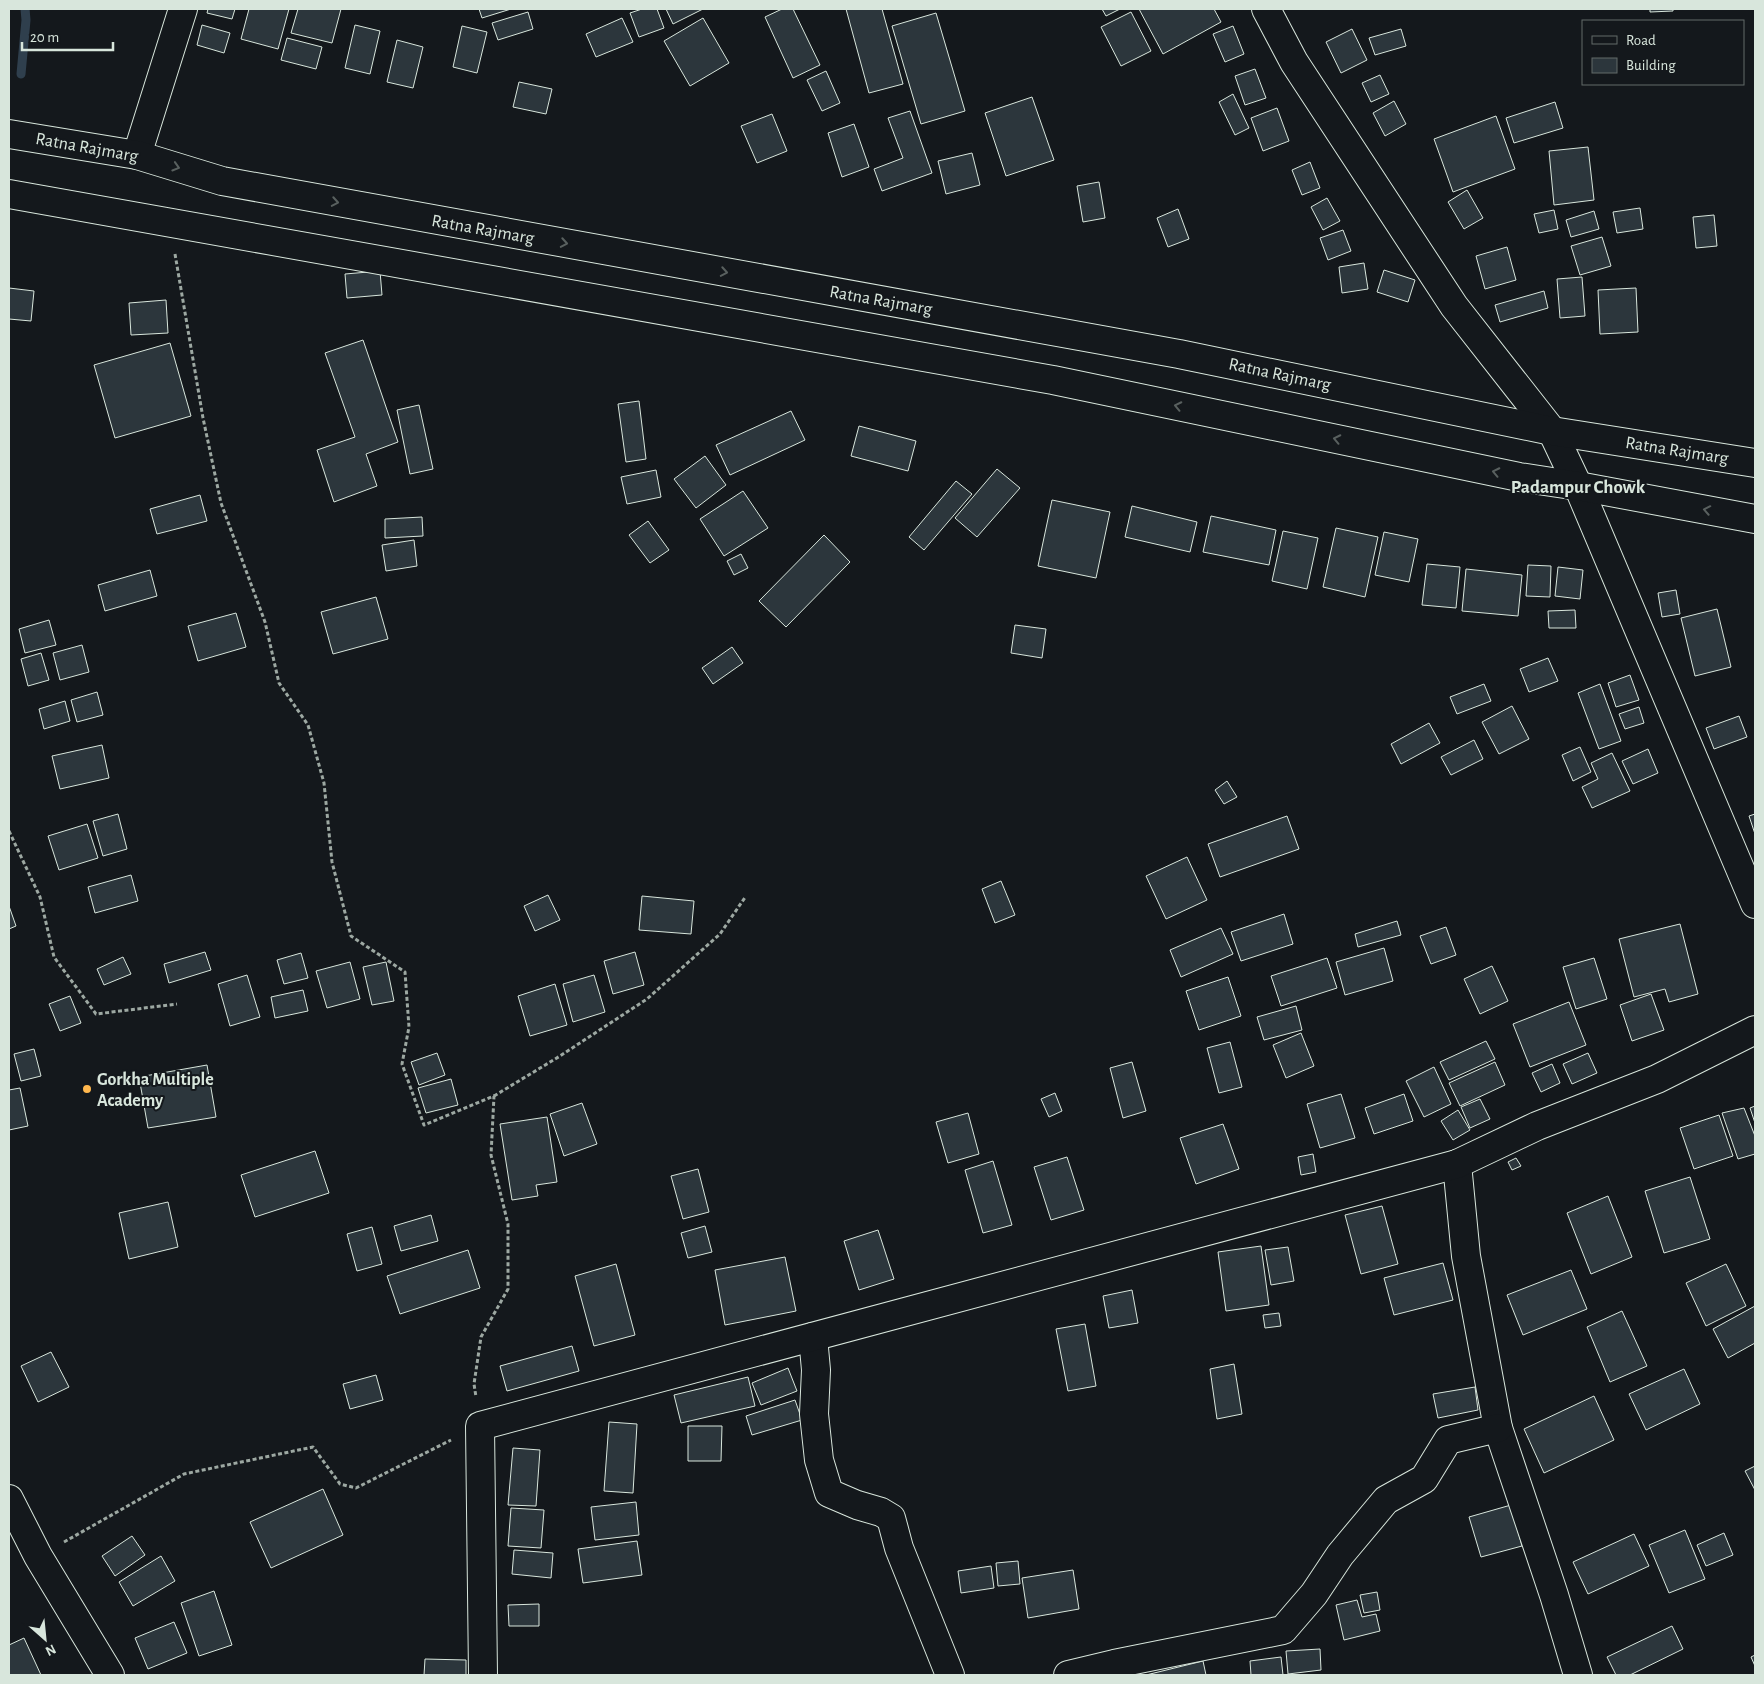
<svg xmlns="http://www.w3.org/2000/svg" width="1764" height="1684" font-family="'Alegreya Sans',sans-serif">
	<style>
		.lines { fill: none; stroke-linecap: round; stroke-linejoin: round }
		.stream { stroke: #2f3f4d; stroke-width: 9 }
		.building { fill: #2c363c; stroke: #d8e6dc }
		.minor-casing { stroke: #d8e6dc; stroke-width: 30 }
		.tertiary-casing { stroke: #d8e6dc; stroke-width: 30 }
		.primary-casing { stroke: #d8e6dc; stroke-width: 30 }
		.path { stroke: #9da8a2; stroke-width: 3; stroke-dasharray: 4 2.5; stroke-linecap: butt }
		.minor { stroke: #14181c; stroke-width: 28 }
		.tertiary { stroke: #14181c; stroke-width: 28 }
		.primary { stroke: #14181c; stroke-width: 28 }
		.oneway { stroke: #59605f }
		.poi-dot { fill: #ffb74d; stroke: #14181c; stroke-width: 2 }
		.labels { text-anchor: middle; stroke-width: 4; stroke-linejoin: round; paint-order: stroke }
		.street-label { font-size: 18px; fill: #d8e6dc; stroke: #14181c }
		.poi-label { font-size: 18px; font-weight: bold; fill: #d8e6dc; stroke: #14181c; text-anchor: start }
		.neighbourhood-label { font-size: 19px; font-weight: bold; fill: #d8e6dc; stroke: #14181c }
	</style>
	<rect width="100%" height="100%" fill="#14181c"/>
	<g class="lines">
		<polyline class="stream" points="21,74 26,20 25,9"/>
	</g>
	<g class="building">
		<polygon points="208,9 235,9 232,19 207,13"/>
		<polygon points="249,9 289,9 278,49 241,39"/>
		<polygon points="298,9 341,9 332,43 291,33"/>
		<polygon points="479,9 511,9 482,18"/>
		<polygon points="642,9 657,9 664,28 639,37 630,13"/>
		<polygon points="666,9 703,9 673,24"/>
		<polygon points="782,9 793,9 820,65 793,78 765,17"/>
		<polygon points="846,9 882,9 903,84 869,93"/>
		<polygon points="1102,9 1120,9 1106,16"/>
		<polygon points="1139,9 1214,9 1221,22 1163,54"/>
		<polygon points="1650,9 1673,9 1673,11 1650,12"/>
		<polygon points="528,12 533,29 498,40 492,23"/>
		<polygon points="1131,12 1151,51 1121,66 1101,27"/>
		<polygon points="936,13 965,111 921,124 892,26"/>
		<polygon points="622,18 633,42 596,57 586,34"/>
		<polygon points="703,18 729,63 690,86 664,41"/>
		<polygon points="202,25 230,33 224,53 197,45"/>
		<polygon points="355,25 380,31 370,74 345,68"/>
		<polygon points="462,26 487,32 477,73 453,67"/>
		<polygon points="1233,26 1244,54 1225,62 1213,34"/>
		<polygon points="1352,29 1367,60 1341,73 1326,42"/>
		<polygon points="1401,29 1406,46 1375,55 1369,38"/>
		<polygon points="287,38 322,47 316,69 281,60"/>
		<polygon points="397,40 423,47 413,88 387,82"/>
		<polygon points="1255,69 1266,98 1245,105 1235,76"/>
		<polygon points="826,71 840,103 822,111 807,80"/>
		<polygon points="1380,75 1389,94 1371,102 1362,83"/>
		<polygon points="519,82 552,89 546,114 513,107"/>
		<polygon points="1233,94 1249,128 1235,135 1219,102"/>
		<polygon points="1032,97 1054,160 1006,176 985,113"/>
		<polygon points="1394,101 1406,124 1385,136 1373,113"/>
		<polygon points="1555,102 1563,128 1514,143 1506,118"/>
		<polygon points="1277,108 1289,141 1263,151 1251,118"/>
		<polygon points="910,111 932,173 882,191 874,169 903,158 888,118"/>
		<polygon points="772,114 787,151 757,163 741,126"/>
		<polygon points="1496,116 1515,169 1453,192 1434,139"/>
		<polygon points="854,124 869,167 842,177 828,133"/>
		<polygon points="1588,147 1594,200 1554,205 1549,151"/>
		<polygon points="972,153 980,185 946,194 938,161"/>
		<polygon points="1310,162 1320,188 1302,195 1292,170"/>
		<polygon points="1099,182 1105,218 1083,222 1077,186"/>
		<polygon points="1467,190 1483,218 1464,229 1448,202"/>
		<polygon points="1327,198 1340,221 1323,230 1311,207"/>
		<polygon points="1640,208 1643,229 1617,233 1613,212"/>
		<polygon points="1178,209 1189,239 1168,247 1157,218"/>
		<polygon points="1554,210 1558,229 1539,233 1534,214"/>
		<polygon points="1594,211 1599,229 1571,237 1566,220"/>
		<polygon points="1714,215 1717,246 1696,248 1693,217"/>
		<polygon points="1343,230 1351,251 1328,260 1320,238"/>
		<polygon points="1602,237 1611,266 1580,275 1571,246"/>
		<polygon points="1507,247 1516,280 1485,289 1476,256"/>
		<polygon points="1364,263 1368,289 1342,293 1339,267"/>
		<polygon points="1384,270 1415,280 1408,302 1377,292"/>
		<polygon points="380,271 382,295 347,298 345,274"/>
		<polygon points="1582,277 1585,316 1560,318 1557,279"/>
		<polygon points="9,288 34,291 31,321 9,319"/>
		<polygon points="1636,288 1638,332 1600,334 1598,290"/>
		<polygon points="1544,291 1548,308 1500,322 1495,305"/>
		<polygon points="166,300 168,333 131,335 129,303"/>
		<polygon points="363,340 398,442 366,454 377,486 334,502 317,450 355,437 325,353"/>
		<polygon points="170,343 191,416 115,438 94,365"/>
		<polygon points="639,401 646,459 626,462 618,404"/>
		<polygon points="419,405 433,469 410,474 397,410"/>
		<polygon points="791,411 805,440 730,475 716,445"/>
		<polygon points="859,426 916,441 908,471 851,456"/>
		<polygon points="705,456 726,485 696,508 674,479"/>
		<polygon points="997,469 1020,488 977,537 955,518"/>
		<polygon points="656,470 661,497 627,504 621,477"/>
		<polygon points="956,481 972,494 924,550 909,537"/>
		<polygon points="743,491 768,528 724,556 700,519"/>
		<polygon points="200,495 207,521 157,534 150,509"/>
		<polygon points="1052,500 1110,512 1096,578 1038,566"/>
		<polygon points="1132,506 1197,522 1190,552 1125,537"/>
		<polygon points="1211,516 1276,530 1269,565 1203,552"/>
		<polygon points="422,517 423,536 385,538 385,519"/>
		<polygon points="648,521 669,550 650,563 629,535"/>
		<polygon points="1336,528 1378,537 1365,597 1323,587"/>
		<polygon points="1283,531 1318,538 1307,589 1272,581"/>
		<polygon points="1384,532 1418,539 1409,582 1375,575"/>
		<polygon points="824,535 850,562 786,627 759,601"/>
		<polygon points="414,540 417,566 386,571 382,545"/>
		<polygon points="741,554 748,568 734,575 727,561"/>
		<polygon points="1427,564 1460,567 1456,608 1422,605"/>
		<polygon points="1528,565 1551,566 1550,597 1526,596"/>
		<polygon points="1558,567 1583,570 1580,599 1555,596"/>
		<polygon points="1466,569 1522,575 1518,616 1462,611"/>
		<polygon points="150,570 157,596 105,611 98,585"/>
		<polygon points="1676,590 1680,614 1662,617 1658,593"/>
		<polygon points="376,597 388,639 333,654 321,612"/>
		<polygon points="1717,609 1731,667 1695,676 1681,618"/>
		<polygon points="1575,610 1576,628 1549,628 1548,611"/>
		<polygon points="236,613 246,647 198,661 188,626"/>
		<polygon points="49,620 56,645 25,653 19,629"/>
		<polygon points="1015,625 1046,629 1042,658 1011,653"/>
		<polygon points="82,645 89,672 60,680 53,653"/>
		<polygon points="732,647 743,663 713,684 702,668"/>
		<polygon points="41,653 49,680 28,686 21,659"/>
		<polygon points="1548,658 1558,681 1529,692 1520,669"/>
		<polygon points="1630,675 1639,700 1616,707 1608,683"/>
		<polygon points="1484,684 1491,701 1457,714 1450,697"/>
		<polygon points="1600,684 1621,741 1599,749 1578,693"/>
		<polygon points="97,692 103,715 77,722 71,700"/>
		<polygon points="65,701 70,721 44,729 39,709"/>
		<polygon points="1512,706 1529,739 1499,754 1482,722"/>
		<polygon points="1639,707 1644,723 1625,729 1619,714"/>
		<polygon points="1739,716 1747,737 1714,749 1706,728"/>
		<polygon points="1429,723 1440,743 1401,764 1391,744"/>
		<polygon points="1474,740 1483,759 1451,775 1441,757"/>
		<polygon points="102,745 109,778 60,789 52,756"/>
		<polygon points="1580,747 1591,772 1573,781 1562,755"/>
		<polygon points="1648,749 1658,773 1633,784 1622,761"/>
		<polygon points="1612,753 1630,791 1592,808 1582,787 1598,779 1591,763"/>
		<polygon points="1227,781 1237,797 1224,804 1215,790"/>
		<polygon points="118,814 127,849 103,856 93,821"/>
		<polygon points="1755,814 1755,834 1749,816"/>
		<polygon points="1287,816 1299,849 1220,877 1208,844"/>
		<polygon points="87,824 98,858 59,870 48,836"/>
		<polygon points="1187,857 1207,900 1166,919 1146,876"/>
		<polygon points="131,875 138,901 95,913 88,887"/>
		<polygon points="1001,881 1015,915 995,923 982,889"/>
		<polygon points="548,895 560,920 535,931 524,906"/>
		<polygon points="642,896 694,901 691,934 639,930"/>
		<polygon points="9,906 16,926 9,929"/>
		<polygon points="1284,914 1293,944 1241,961 1231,932"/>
		<polygon points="1397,921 1401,935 1358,947 1355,934"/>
		<polygon points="1680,924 1698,994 1669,1002 1665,989 1634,997 1619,939"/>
		<polygon points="1446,927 1456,955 1431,964 1420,936"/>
		<polygon points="1221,928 1233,954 1181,977 1170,950"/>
		<polygon points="1384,948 1393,981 1345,995 1336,962"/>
		<polygon points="205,952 211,970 169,983 164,964"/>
		<polygon points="635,952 644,985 613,994 604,961"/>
		<polygon points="301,953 308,978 284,984 277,960"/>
		<polygon points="123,957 131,974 104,985 97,969"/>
		<polygon points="1327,958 1337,988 1281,1006 1271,976"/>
		<polygon points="1594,958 1607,999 1576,1009 1563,967"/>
		<polygon points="350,962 360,999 327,1008 316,971"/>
		<polygon points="386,962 394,1001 372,1005 363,967"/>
		<polygon points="1492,966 1508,1001 1480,1014 1464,979"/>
		<polygon points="247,975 260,1017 230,1026 218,984"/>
		<polygon points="594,975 605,1012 573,1022 563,984"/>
		<polygon points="1228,977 1241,1016 1199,1030 1186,991"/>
		<polygon points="555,984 567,1025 530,1036 518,996"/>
		<polygon points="303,990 308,1011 275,1018 271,997"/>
		<polygon points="1651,994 1664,1030 1632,1041 1620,1005"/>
		<polygon points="70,996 81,1023 60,1031 49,1004"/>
		<polygon points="1569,1002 1586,1045 1530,1067 1513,1024"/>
		<polygon points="1296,1006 1302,1030 1264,1040 1257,1017"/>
		<polygon points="1301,1033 1314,1066 1286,1078 1273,1045"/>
		<polygon points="1486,1041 1495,1059 1449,1080 1440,1062"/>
		<polygon points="1230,1042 1242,1087 1219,1093 1207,1048"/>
		<polygon points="34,1049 41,1076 21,1081 14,1054"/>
		<polygon points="437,1053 445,1075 419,1085 411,1062"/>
		<polygon points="1588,1053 1597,1073 1572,1084 1563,1064"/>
		<polygon points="1132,1062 1146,1111 1123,1118 1110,1068"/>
		<polygon points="1495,1062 1505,1085 1460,1106 1449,1083"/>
		<polygon points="1552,1064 1560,1083 1541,1092 1532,1073"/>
		<polygon points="207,1065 216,1117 148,1128 139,1077"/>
		<polygon points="1434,1067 1451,1104 1424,1117 1406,1081"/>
		<polygon points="451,1079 458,1105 426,1113 418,1088"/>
		<polygon points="20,1088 28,1126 9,1130 9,1090"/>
		<polygon points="1055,1093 1062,1111 1049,1117 1041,1099"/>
		<polygon points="1341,1094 1355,1138 1320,1148 1307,1104"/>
		<polygon points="1404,1094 1413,1121 1374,1134 1365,1108"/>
		<polygon points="1480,1099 1490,1119 1470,1128 1461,1107"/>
		<polygon points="582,1103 597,1144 564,1156 550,1114"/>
		<polygon points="1755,1106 1755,1123 1750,1108"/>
		<polygon points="1744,1108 1755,1136 1755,1154 1738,1159 1722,1113"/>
		<polygon points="1458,1110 1470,1130 1453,1140 1441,1121"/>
		<polygon points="968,1113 979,1154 948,1163 936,1122"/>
		<polygon points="1719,1115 1733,1156 1694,1169 1680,1128"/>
		<polygon points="547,1117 557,1182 536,1185 538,1196 512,1200 500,1124"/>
		<polygon points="1223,1124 1239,1169 1196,1184 1180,1138"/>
		<polygon points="315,1151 329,1193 255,1217 241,1175"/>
		<polygon points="1313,1154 1316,1172 1301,1175 1298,1157"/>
		<polygon points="1067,1157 1084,1210 1051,1220 1034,1167"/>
		<polygon points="1516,1158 1521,1166 1512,1170 1508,1162"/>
		<polygon points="993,1161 1012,1225 983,1233 965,1170"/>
		<polygon points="698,1169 709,1212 683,1219 671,1176"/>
		<polygon points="1690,1177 1710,1239 1664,1253 1645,1191"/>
		<polygon points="1608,1196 1632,1257 1591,1274 1567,1213"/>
		<polygon points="168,1202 178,1247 129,1259 119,1213"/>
		<polygon points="1382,1206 1398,1264 1361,1274 1345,1215"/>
		<polygon points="431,1215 438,1241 401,1251 394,1226"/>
		<polygon points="705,1226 712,1252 688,1258 681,1233"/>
		<polygon points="372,1227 382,1264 357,1271 347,1234"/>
		<polygon points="878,1230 894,1279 859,1290 844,1241"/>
		<polygon points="1261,1246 1269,1305 1226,1311 1218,1252"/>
		<polygon points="1288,1247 1294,1281 1271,1285 1265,1250"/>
		<polygon points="468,1250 480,1288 400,1314 387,1276"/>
		<polygon points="785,1257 796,1311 725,1325 715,1270"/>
		<polygon points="1443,1263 1453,1300 1394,1315 1384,1278"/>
		<polygon points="616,1264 635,1335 594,1346 575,1276"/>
		<polygon points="1726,1264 1746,1306 1706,1326 1686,1283"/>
		<polygon points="1571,1270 1587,1309 1523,1335 1507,1295"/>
		<polygon points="1132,1290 1138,1323 1109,1328 1103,1296"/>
		<polygon points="1755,1306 1755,1343 1728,1358 1713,1329"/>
		<polygon points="1622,1311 1647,1366 1610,1382 1587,1327"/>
		<polygon points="1279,1313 1281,1326 1265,1328 1263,1315"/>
		<polygon points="1085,1324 1096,1386 1068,1391 1056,1329"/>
		<polygon points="572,1346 579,1371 507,1391 500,1366"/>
		<polygon points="51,1352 69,1387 38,1402 21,1366"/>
		<polygon points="1234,1364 1242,1414 1217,1419 1210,1369"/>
		<polygon points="788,1368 797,1391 761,1405 752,1383"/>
		<polygon points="1684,1369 1700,1404 1646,1430 1629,1394"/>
		<polygon points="376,1375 383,1400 350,1409 343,1384"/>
		<polygon points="748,1377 755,1406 681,1423 674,1395"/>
		<polygon points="1475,1387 1478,1410 1438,1418 1433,1394"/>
		<polygon points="1594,1396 1614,1440 1544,1473 1524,1429"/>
		<polygon points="795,1400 802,1420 752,1435 746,1416"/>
		<polygon points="609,1422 637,1424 633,1493 604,1491"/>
		<polygon points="688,1426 722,1426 721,1461 688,1461"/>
		<polygon points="513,1448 540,1450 536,1506 508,1505"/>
		<polygon points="1755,1466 1755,1490 1745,1471"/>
		<polygon points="323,1489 343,1535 271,1568 250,1522"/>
		<polygon points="636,1502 639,1535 595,1540 591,1507"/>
		<polygon points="1511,1505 1522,1546 1481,1557 1469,1517"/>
		<polygon points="511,1508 544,1510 541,1548 508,1546"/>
		<polygon points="1685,1530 1705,1579 1669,1593 1649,1545"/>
		<polygon points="1724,1533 1733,1555 1706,1566 1697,1545"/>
		<polygon points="1634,1534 1649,1566 1588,1594 1573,1562"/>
		<polygon points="132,1536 145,1555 115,1576 102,1556"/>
		<polygon points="637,1541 642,1575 583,1583 578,1549"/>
		<polygon points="514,1550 553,1553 551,1578 512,1574"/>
		<polygon points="161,1556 175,1581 133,1606 119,1582"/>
		<polygon points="1018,1561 1020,1584 998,1586 996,1563"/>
		<polygon points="991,1566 994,1588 961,1593 958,1571"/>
		<polygon points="1073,1570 1079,1609 1028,1618 1022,1578"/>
		<polygon points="214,1591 232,1645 199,1656 181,1603"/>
		<polygon points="1377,1592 1380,1610 1364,1613 1360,1595"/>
		<polygon points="1357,1600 1362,1617 1376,1614 1380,1631 1344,1640 1336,1605"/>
		<polygon points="539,1604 539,1626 509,1626 508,1605"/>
		<polygon points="174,1622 187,1653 148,1669 135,1638"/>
		<polygon points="1672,1626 1683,1649 1630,1675 1616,1675 1607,1657"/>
		<polygon points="24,1638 41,1675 9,1675 9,1645"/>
		<polygon points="1320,1649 1321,1670 1288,1674 1286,1651"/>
		<polygon points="1755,1655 1755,1666 1751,1657"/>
		<polygon points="1281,1657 1283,1675 1251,1675 1250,1661"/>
		<polygon points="425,1659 466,1660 466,1675 424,1675"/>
		<polygon points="1203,1661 1206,1675 1146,1675"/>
	</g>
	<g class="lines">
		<g class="minor-casing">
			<g id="minor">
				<polyline points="1266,9 1294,62 1454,306 1552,431 1578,486 1755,904"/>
				<polyline points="137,155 183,9"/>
				<polyline points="1457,1164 1466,1256 1498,1428 1554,1595 1578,1675"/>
				<polyline points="813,1337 816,1370 814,1414 819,1460 829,1493 857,1505 881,1512 891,1518 899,1548 950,1675"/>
				<polyline points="483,1675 480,1426 1457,1164 1537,1126 1657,1079 1755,1030"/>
				<polyline points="1068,1675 1114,1664 1283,1630 1314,1594 1340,1555 1386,1500 1424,1479 1448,1440 1498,1428"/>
			</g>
		</g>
		<g class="tertiary-casing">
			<polyline id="tertiary" points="9,1499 38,1556 110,1675"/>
		</g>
		<g class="primary-casing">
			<g id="primary">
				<polyline points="9,134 137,155 222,181 1179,354 1552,431 1755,463"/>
				<polyline points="9,194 1053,380 1519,477 1578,486 1755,519"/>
			</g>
		</g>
		<g class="path">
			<polyline points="175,254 203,418 221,503 265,622 279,683 308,725 324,783 332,862 351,936 405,972 409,1027 402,1064 424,1125 494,1096 491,1155 508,1224 508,1289 481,1337 474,1384 476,1397"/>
			<polyline points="9,831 40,897 54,957 96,1014 177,1004"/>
			<polyline points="494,1096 560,1056 647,999 720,934 746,896"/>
			<polyline points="64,1542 184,1474 313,1447 340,1484 356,1488 451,1440"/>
		</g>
		<use href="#minor" class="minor"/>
		<use href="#tertiary" class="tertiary"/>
		<use href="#primary" class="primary"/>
	</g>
	<defs><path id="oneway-chevron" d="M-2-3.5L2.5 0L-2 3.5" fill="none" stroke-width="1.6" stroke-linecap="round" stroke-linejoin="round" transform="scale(1.25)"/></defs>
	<g class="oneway">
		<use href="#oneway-chevron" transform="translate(176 167) rotate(17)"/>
		<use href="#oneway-chevron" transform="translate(335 202) rotate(10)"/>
		<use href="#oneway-chevron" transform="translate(564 243) rotate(10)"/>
		<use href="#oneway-chevron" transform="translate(724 272) rotate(10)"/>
		<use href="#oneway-chevron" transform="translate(1178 406) rotate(-168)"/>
		<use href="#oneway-chevron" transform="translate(1337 439) rotate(-168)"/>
		<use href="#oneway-chevron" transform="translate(1496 472) rotate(-168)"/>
		<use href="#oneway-chevron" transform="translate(1707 510) rotate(-169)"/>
	</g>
	<circle class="poi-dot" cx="87" cy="1089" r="5"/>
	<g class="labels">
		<g class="street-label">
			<text transform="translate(87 147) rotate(10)" y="6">Ratna Rajmarg</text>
			<text transform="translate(483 229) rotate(10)" y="6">Ratna Rajmarg</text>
			<text transform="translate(881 300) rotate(10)" y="6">Ratna Rajmarg</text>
			<text transform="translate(1280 374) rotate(12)" y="6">Ratna Rajmarg</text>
			<text transform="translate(1677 450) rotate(9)" y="6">Ratna Rajmarg</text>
		</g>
		<g class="poi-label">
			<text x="97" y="1085">Gorkha Multiple<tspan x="97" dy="21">Academy</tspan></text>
		</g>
		<g class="neighbourhood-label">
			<text x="1578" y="493">Padampur Chowk</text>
		</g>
	</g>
	<rect width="1764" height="1684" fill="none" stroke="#d8e6dc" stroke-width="20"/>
	<rect x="1582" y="20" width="162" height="65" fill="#14181c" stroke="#626a69"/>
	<rect x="1592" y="36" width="25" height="8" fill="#14181c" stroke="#626a69"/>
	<text x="1626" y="45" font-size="15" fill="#d8e6dc">Road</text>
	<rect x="1592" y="58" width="25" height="15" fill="#2c363c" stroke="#626a69"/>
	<text x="1626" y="70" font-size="15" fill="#d8e6dc">Building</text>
	<g transform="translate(45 1639) rotate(153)" stroke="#14181c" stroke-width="4" paint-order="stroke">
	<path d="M0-4L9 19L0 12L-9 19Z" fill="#d8e6dc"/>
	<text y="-8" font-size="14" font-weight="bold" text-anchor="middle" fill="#d8e6dc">N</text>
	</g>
	<path d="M22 42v8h91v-8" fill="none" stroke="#d8e6dc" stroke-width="2.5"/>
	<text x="30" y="42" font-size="15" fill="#d8e6dc" stroke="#14181c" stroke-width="4" paint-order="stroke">20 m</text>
</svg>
